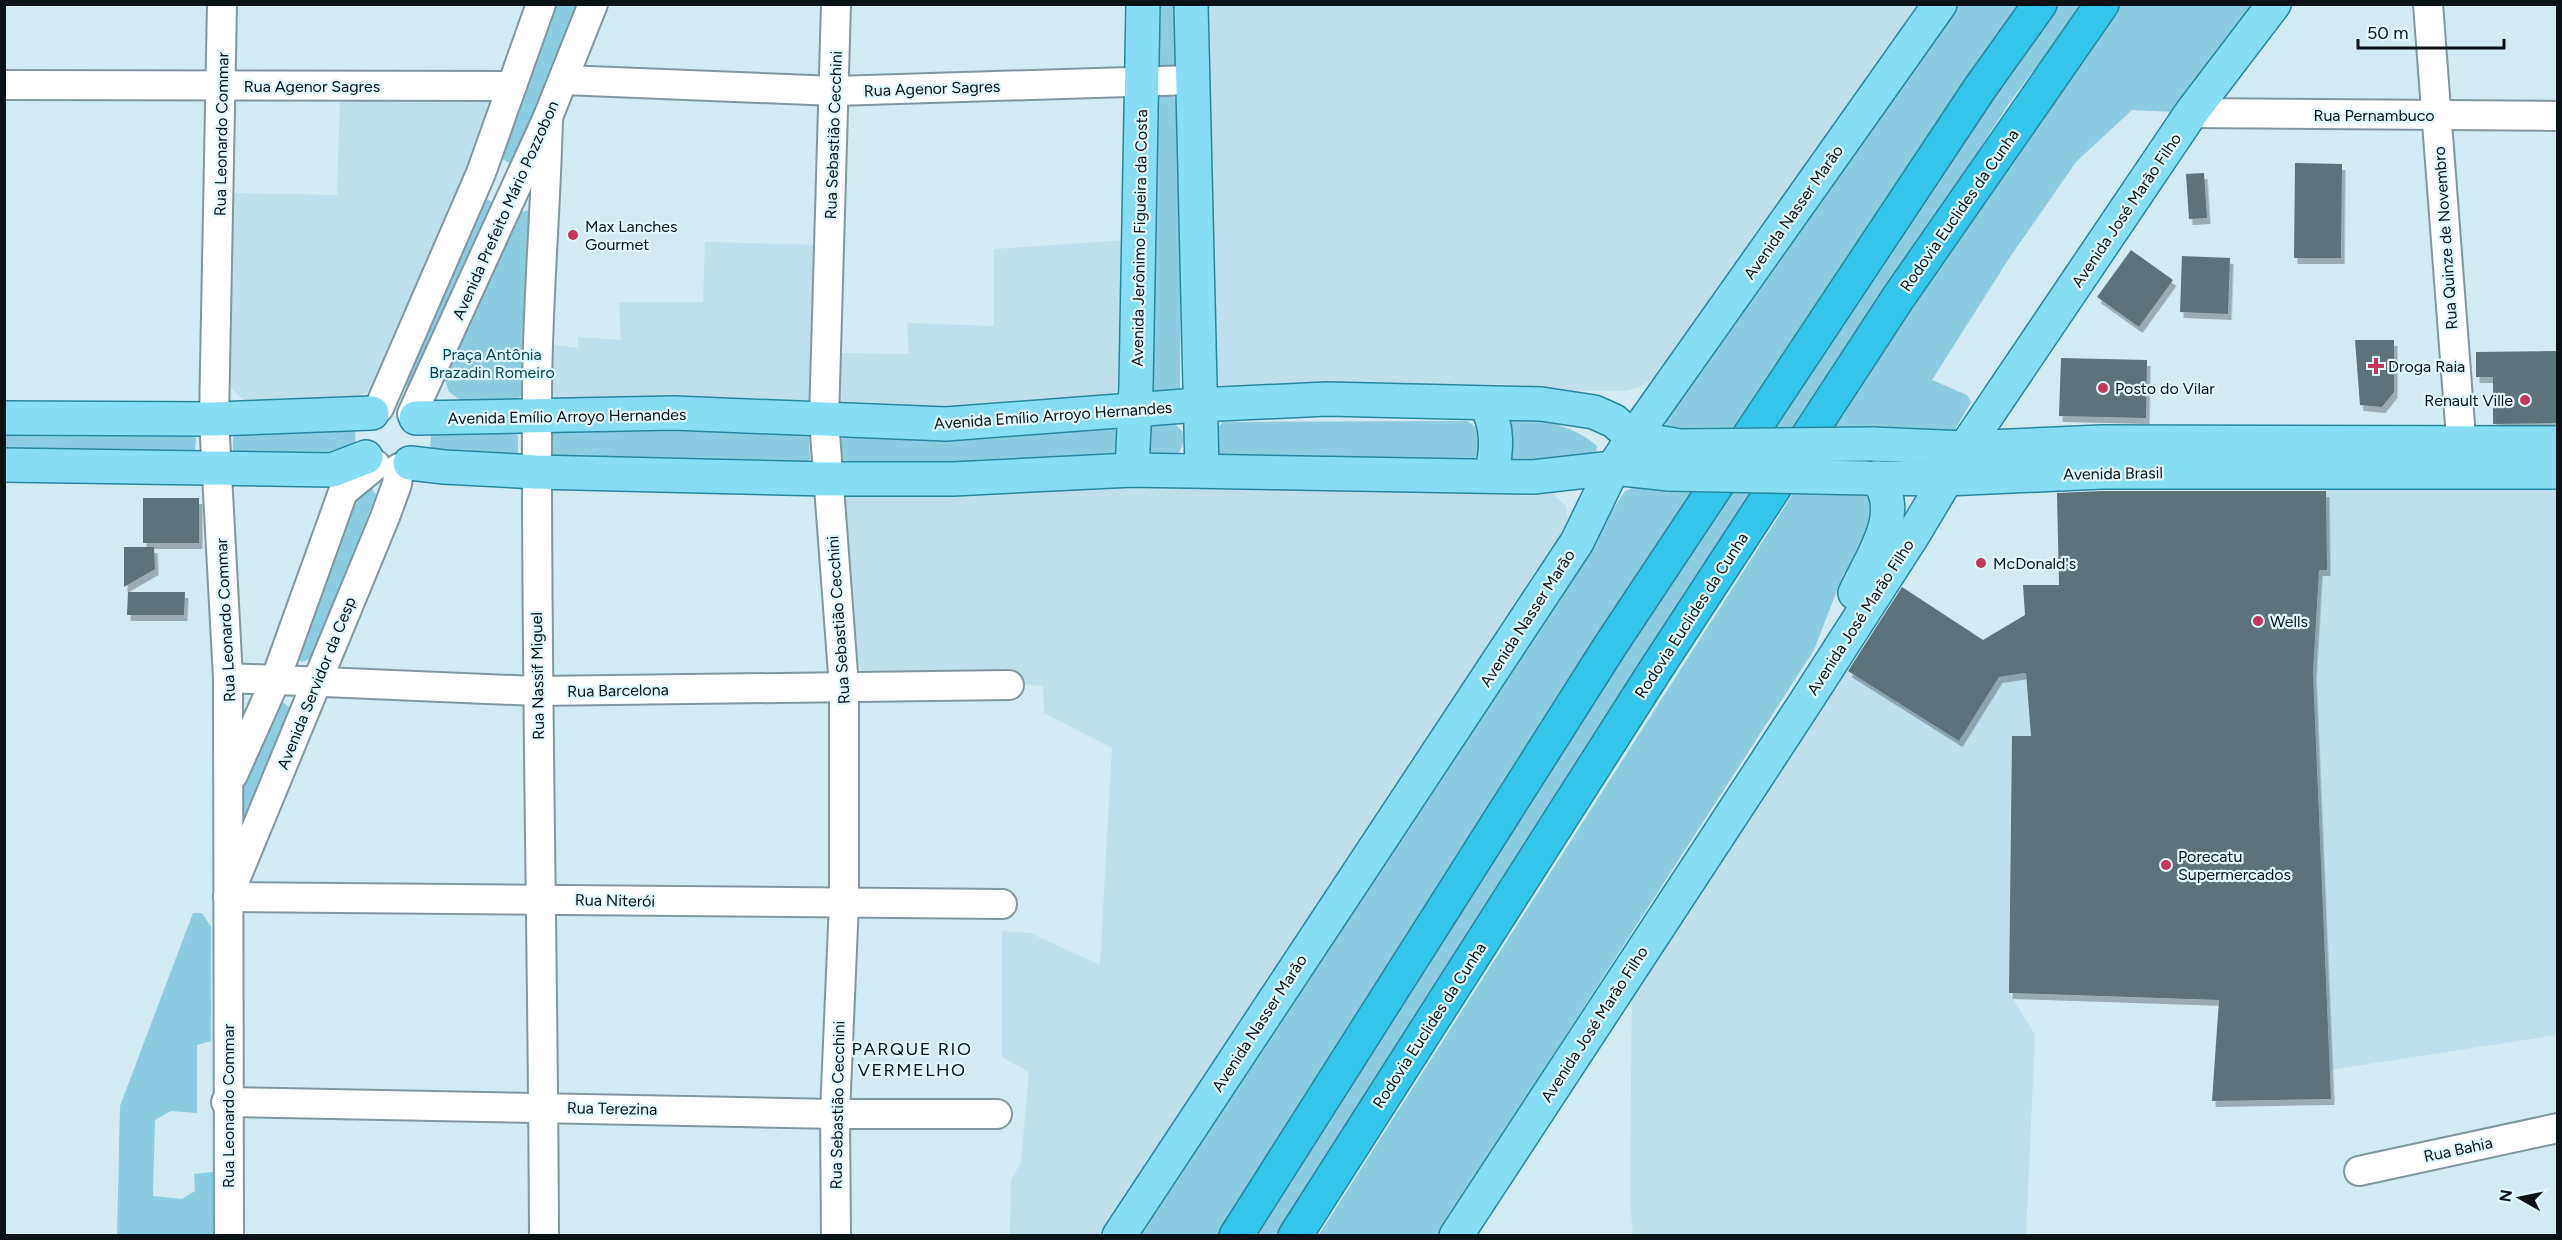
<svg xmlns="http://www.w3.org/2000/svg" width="2562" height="1240" font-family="Figtree,sans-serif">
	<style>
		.built { fill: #bfdfea }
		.green { fill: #8bcce1 }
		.building { fill: #5d7279; filter: url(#shadow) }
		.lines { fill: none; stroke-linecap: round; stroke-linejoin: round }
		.minor-casing { stroke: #81979f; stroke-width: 32 }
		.major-casing { stroke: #2687a1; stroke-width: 36 }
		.highway-casing { stroke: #2687a1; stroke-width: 36 }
		.minor { stroke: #fff; stroke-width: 28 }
		.major { stroke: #86ddf4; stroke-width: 33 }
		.highway { stroke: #35c6ec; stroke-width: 33 }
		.major-bridge-casing { stroke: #2687a1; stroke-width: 36; stroke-linecap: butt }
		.major-bridge { stroke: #86ddf4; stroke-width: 33 }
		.poi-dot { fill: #c5365b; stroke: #dff7ff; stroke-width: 2 }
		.labels { text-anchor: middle; stroke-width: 4.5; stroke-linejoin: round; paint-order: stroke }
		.street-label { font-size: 16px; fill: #0a1215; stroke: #dff7ff }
		.poi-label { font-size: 16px; fill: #0a1215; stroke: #dff7ff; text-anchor: start }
		.park-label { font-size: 16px; fill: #064453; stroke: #dff7ff }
		.neighbourhood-label { font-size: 18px; letter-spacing: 1.5px; fill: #0a1215; stroke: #dff7ff }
	</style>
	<defs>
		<filter id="shadow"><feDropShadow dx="3.5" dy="6" stdDeviation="0" flood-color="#0004"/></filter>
	</defs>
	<rect width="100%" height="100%" fill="#d2eaf1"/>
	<g class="built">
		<polygon points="1203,5 1923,5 1660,374 1642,386 1624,391 1221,390 1209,386"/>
		<polygon points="340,98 493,100 494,113 372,389 348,401 248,404 231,388 232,193 337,195"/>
		<polygon points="1128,240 1126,379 1113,395 943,414 842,409 831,393 833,353 909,354 907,323 994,326 994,249"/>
		<polygon points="705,242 819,245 815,394 801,406 556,399 544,385 546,344 578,348 578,337 621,340 619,302 703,302"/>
		<polygon points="1126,484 1548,489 1566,506 1569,528 1108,1235 1010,1235 1011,1180 1021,1162 1029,1072 1002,1057 1002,931 1030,933 1100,965 1112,748 1044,713 1043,686 866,673 855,663 838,499 850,490"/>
		<polygon points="2557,488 2557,1035 2330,1070 2313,673 2319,570 2327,569 2326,489"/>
		<polygon points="1838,665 1959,740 1999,677 2026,673 2031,736 2012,736 2009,992 2035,1035 2026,1235 1633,1235 1630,1201 1632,980"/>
	</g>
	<g class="green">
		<polygon points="553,5 580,5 516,161 509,163 499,157"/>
		<polygon points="1149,5 1182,5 1184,66 1159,74"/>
		<polygon points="1953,5 2021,5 1739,433 1664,433 1667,419"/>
		<polygon points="2050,5 2083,5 2010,102 1794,434 1762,433"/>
		<polygon points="2119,5 2258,5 2173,112 2132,110 2076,162 2008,260 1932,380 1967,395 1971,402 1953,433 1826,434 1910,305"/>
		<polygon points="1170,94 1182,104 1180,388 1174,397 1154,397 1146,387 1154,96"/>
		<polygon points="485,198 494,203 415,389 403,385"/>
		<polygon points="528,210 536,216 527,383 523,395 513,401 460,400 449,392 445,381 514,220 520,213"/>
		<path d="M 1170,419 L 1182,431 C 1186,447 1179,457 1163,461 L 1146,453 L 1149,423 Z"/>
		<path d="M 1467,421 C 1484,429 1482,443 1477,459 L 1466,463 L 1225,463 L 1214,450 L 1216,429 L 1223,422 Z"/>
		<path d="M 1503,421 C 1535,417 1572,424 1597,446 L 1596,455 L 1506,465 Z"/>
		<polygon points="1107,423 1118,432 1118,453 1107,463 851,469 841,458 840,441 848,433"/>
		<polygon points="355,426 356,453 233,454 233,437 241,429"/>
		<polygon points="432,427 510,428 518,436 518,454 511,463 430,450"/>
		<polygon points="560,427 800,429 809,437 810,459 802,467 564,462 552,455 550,435"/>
		<polygon points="5,428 189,430 196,438 195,451 188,458 5,456"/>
		<polygon points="1645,484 1703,485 1225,1235 1133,1236 1625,491"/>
		<polygon points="1723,485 1755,486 1280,1235 1246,1236"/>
		<polygon points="1798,486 1868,493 1875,509 1872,532 1843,575 1814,650 1437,1235 1318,1236"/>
		<polygon points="371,487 376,495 314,657 302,662 295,658 352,495"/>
		<path d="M 282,701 L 292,710 L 246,822 C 231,788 262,735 275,703 Z"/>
		<polygon points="193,913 202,913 211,927 211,1041 197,1045 197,1113 171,1111 155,1120 153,1196 182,1199 195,1191 194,1174 213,1172 213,1235 117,1235 120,1106"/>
	</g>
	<g class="building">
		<polygon points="2295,163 2342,164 2341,258 2294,258"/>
		<polygon points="2204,173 2207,218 2189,219 2186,174"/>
		<polygon points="2131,250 2173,280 2139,327 2097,297"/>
		<polygon points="2182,256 2230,258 2228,314 2180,312"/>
		<polygon points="2355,340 2394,340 2394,392 2382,407 2360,405"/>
		<polygon points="2558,351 2558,423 2493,424 2493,377 2476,377 2476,352"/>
		<polygon points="2061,358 2147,360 2146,418 2059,416"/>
		<polygon points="2102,491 2326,491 2327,570 2319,570 2313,673 2331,1099 2212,1101 2219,1000 2009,993 2012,736 2031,736 2026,673 1999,677 1959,741 1848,671 1902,587 1983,640 2025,615 2023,585 2059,585 2057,493"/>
		<rect x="143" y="498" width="56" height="45"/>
		<polygon points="124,547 154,547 155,569 124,587"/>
		<polygon points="128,592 185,592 184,615 127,615"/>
	</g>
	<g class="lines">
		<g class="minor-casing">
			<g id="minor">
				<polyline points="222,4 214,419 228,678 229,1236"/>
				<polyline points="836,4 824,420 844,687 844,902 835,1114 836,1236"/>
				<polyline points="2428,4 2463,464"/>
				<polyline points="564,80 835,91 1192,80"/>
				<polyline points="4,85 512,86"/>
				<polyline points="2191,113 2558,116"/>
				<polyline points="379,408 481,173 541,4"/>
				<polyline points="412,414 548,117 593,4"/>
				<polyline points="399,468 397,484 385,517 228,897 1002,904"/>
				<polyline points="228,678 536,691 1009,685"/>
				<polyline points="233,775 275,681 343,492 376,465"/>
				<polyline points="226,1102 835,1114 997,1114"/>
				<polyline points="2359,1171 2558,1128"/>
				<path d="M 544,1236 C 543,956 536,677 537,398 C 537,304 546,210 548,117"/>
			</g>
		</g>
		<g class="major-casing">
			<g id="major">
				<polyline points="1191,4 1202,470"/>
				<path d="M 1485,404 C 1499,426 1497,451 1491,476"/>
				<polyline points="4,418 214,419 372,413"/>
				<polyline points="416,418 674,413 946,424 1198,405 1327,399 1541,404 1594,412 1614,421 1633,438 1680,446"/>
				<polyline points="1872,444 1965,448 2102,442 2558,443"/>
				<polyline points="410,463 444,467 536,472 828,479 953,479 1132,470 1533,477 1613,468 1670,474"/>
				<polyline points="4,465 332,470 366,457"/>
				<polyline points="1132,470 1136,385 1143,4"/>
				<polyline points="1867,478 1946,479 2102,472 2558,472"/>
				<path d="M 1855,593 C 1871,558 1905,513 1877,478"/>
				<polyline points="1119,1236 1577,542 1613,468 1633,438 1940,4"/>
				<polyline points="1456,1236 1803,706 1913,535 1965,448 2191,113 2274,4"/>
			</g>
		</g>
		<g class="highway-casing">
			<g id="highway">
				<polyline points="1236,1236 1610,646 1980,88 2040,4"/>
				<polyline points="1295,1236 1656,669 1898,298 2102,4"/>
			</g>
		</g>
		<use href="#minor" class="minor"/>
		<use href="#major" class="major"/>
		<use href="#highway" class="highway"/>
		<g class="major-bridge-casing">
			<g id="major-bridge">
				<polyline points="1680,446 1872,444"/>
				<polyline points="1670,474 1867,478"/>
			</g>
		</g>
		<use href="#major-bridge" class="major-bridge"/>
	</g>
	<g class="poi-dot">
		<circle cx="573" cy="235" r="6"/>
		<path d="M2373 357h6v6h6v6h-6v6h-6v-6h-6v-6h6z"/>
		<circle cx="2103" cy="388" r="6"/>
		<circle cx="2525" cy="400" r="6"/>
		<circle cx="1981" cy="563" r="6"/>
		<circle cx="2258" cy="621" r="6"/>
		<circle cx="2166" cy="865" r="6"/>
	</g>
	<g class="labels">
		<g class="street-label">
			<text x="312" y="92">Rua Agenor Sagres</text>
			<text transform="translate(932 88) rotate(-2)" y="6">Rua Agenor Sagres</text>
			<text x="2374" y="121">Rua Pernambuco</text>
			<text transform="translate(221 134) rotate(-89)" y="6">Rua Leonardo Commar</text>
			<text transform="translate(833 135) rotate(-88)" y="6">Rua Sebastião Cecchini</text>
			<text transform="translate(505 210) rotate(-66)" y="6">Avenida Prefeito Mário Pozzobon</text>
			<text transform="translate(1959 210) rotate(-55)" y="6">Rodovia Euclides da Cunha</text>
			<text transform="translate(2126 210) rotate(-56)" y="6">Avenida José Marão Filho</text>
			<text transform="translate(1793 212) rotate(-55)" y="6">Avenida Nasser Marão</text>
			<text transform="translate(1139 238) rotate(-89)" y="6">Avenida Jerônimo Figueira da Costa</text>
			<text transform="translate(2445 238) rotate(-94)" y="6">Rua Quinze de Novembro</text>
			<text transform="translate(1053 415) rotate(-4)" y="6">Avenida Emílio Arroyo Hernandes</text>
			<text transform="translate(567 416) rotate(-1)" y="6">Avenida Emílio Arroyo Hernandes</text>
			<text transform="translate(2113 473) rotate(-1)" y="6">Avenida Brasil</text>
			<text transform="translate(1691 615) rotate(-57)" y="6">Rodovia Euclides da Cunha</text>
			<text transform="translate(1860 617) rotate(-57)" y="6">Avenida José Marão Filho</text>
			<text transform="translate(1527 618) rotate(-57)" y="6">Avenida Nasser Marão</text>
			<text transform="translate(225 620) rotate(-93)" y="6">Rua Leonardo Commar</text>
			<text transform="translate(838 620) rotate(-94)" y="6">Rua Sebastião Cecchini</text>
			<text transform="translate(537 676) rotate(-91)" y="6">Rua Nassif Miguel</text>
			<text transform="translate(316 683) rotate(-68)" y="6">Avenida Servidor da Cesp</text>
			<text transform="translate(618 690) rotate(-1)" y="6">Rua Barcelona</text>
			<text transform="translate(615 900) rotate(1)" y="6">Rua Niterói</text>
			<text transform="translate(1259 1023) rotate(-57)" y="6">Avenida Nasser Marão</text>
			<text transform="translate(1594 1024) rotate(-57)" y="6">Avenida José Marão Filho</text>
			<text transform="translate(1429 1025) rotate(-57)" y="6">Rodovia Euclides da Cunha</text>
			<text transform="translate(837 1105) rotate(-89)" y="6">Rua Sebastião Cecchini</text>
			<text transform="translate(228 1106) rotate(-90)" y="6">Rua Leonardo Commar</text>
			<text transform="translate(612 1108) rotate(1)" y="6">Rua Terezina</text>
			<text transform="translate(2458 1149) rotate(-12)" y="6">Rua Bahia</text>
		</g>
		<g class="poi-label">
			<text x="585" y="232">Max Lanches<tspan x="585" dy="18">Gourmet</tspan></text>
			<text x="2388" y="372">Droga Raia</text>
			<text x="2115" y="394">Posto do Vilar</text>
			<text x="2513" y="406" text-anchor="end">Renault Ville</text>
			<text x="1993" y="569">McDonald's</text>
			<text x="2270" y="627">Wells</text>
			<text x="2178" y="862">Porecatu<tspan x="2178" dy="18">Supermercados</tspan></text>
		</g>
		<g class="park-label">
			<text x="492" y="360">Praça Antônia<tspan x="492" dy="18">Brazadin Romeiro</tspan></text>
		</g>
		<g class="neighbourhood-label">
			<text x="912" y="1055">PARQUE RIO<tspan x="912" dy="21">VERMELHO</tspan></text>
		</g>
	</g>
	<rect width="2562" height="1240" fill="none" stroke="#0a1215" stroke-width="12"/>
	<g transform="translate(2520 1198) rotate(279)" stroke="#dff7ff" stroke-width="4.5" paint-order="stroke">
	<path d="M0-4.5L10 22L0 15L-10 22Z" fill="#0a1215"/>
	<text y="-9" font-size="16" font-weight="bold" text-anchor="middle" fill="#0a1215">N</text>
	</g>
	<path d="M2358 39v9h146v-9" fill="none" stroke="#0a1215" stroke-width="3"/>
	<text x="2367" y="39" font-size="18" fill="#0a1215" stroke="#dff7ff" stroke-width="4.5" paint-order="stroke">50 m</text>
</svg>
